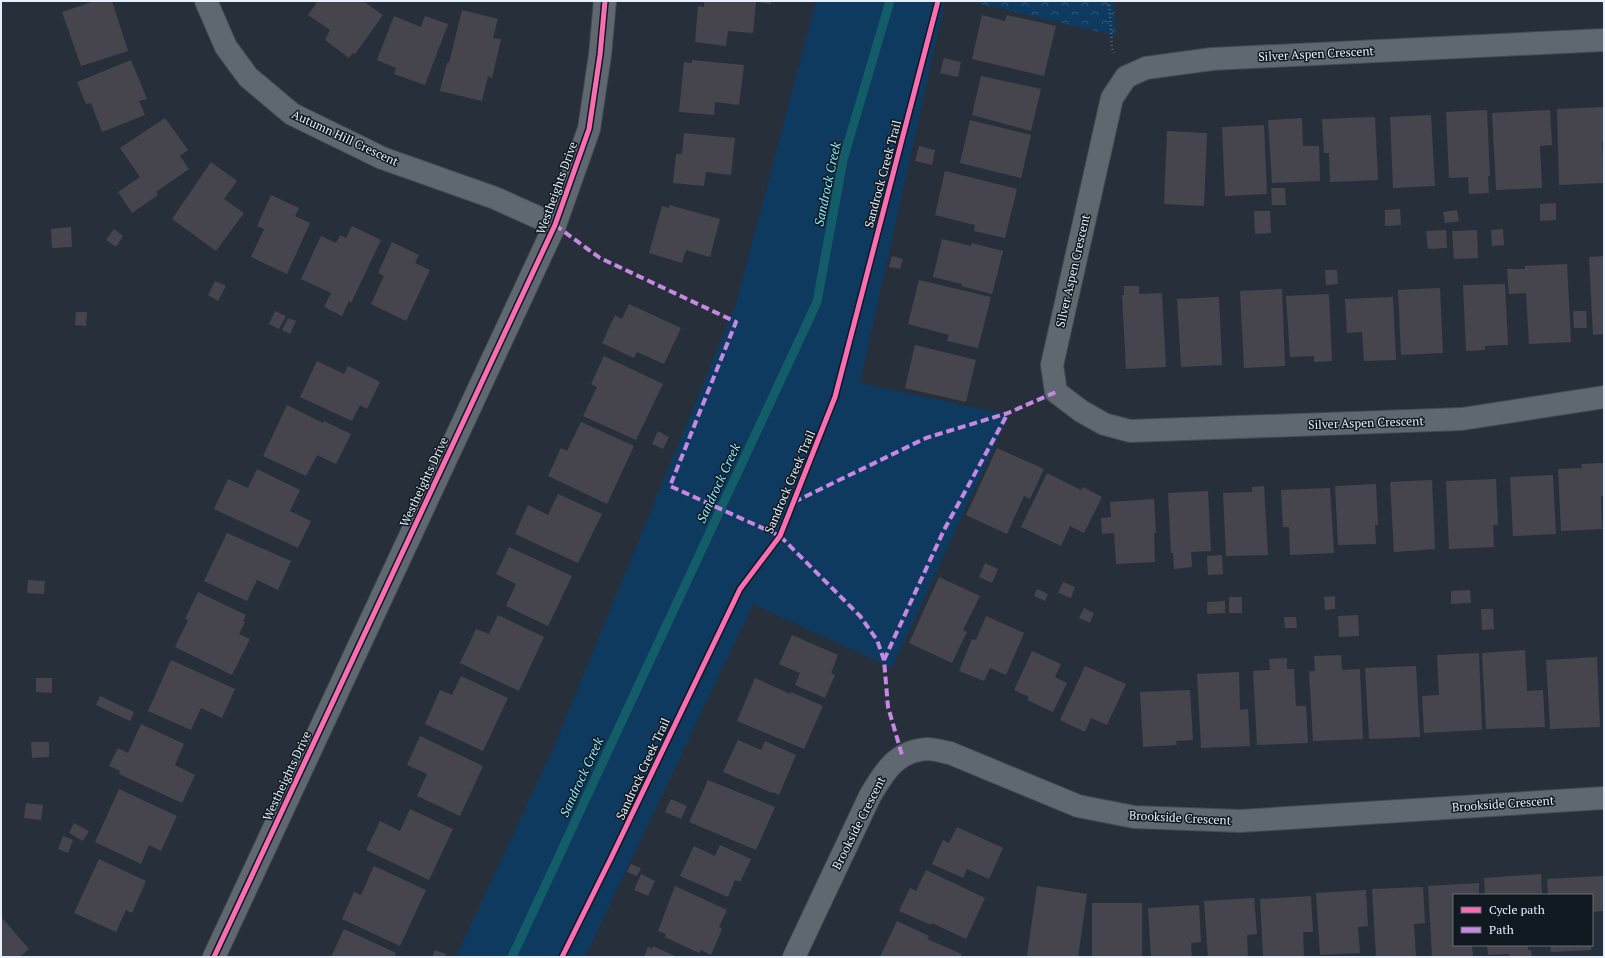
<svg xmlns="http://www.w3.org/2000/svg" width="1605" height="958" font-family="'PT Serif',serif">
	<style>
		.grass { fill: #0f3a5f }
		.park { fill: url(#park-crowns) }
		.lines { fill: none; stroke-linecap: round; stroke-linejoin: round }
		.stream { stroke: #125d68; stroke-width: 9 }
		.building { fill: #46454d }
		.minor-casing { stroke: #434c55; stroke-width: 24 }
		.tertiary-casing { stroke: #434c55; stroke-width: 24 }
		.path { stroke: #5f666e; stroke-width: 2.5; stroke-dasharray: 1 3; stroke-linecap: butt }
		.minor { stroke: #5f6770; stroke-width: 22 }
		.tertiary { stroke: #5f6770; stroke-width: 22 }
		.quiet { stroke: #c787e3; stroke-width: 4; stroke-dasharray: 8 4; stroke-linecap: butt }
		.cycleway-casing { stroke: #101820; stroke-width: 8 }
		.cycleway { stroke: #f96db3; stroke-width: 5 }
		.labels { text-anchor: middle; stroke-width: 3; stroke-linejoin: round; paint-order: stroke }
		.street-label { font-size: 12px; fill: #e5f0fc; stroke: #101820 }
		.water-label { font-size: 13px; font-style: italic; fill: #8ef; stroke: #101820 }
	</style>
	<defs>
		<pattern id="park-crowns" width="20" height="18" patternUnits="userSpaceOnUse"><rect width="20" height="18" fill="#0f3a5f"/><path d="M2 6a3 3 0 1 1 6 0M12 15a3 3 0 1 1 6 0" fill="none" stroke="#325777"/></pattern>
	</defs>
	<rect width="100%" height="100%" fill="#27303a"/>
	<polygon class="grass" points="816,1 945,1 860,383 1009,415 892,668 753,604 585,957 456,957 552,751 736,304"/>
	<polygon class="park" points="968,1 1114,1 1116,36"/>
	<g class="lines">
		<polyline class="stream" points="512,957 817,302 843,160 890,1"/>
	</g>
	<g class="building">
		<polygon points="95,1 112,1 128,51 81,66 62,12"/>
		<polygon points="318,1 363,1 383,15 355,54 353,53 349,58 325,40 330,30 308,15"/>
		<polygon points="704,1 756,1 753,33 728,31 726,46 695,42 698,6 704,7"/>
		<polygon points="758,1 771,1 771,4 758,2"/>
		<polygon points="462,10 498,19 493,38 501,39 492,78 488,76 482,101 440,91 447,63 449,63"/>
		<polygon points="982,15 1005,21 1007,15 1056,26 1044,76 972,59"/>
		<polygon points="394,16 421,27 425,16 448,24 425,85 394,74 396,68 377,60"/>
		<polygon points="944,58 961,62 958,77 940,73"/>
		<polygon points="131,60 147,99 139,101 145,115 102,132 91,103 86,104 77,82"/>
		<polygon points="692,60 744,65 739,105 715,102 714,115 679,112 684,62 692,63"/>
		<polygon points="981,76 1041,89 1031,131 972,115"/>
		<polygon points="1604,107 1604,142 1602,142 1604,183 1559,185 1557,109"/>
		<polygon points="1487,110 1490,176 1488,176 1489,193 1469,194 1468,177 1449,178 1446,112"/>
		<polygon points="1550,110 1552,145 1540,146 1542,188 1496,190 1492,113"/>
		<polygon points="1431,115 1435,186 1393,188 1390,117"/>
		<polygon points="1375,117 1378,180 1330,182 1329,153 1324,153 1322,119"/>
		<polygon points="165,118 188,150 180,156 189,169 156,192 158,195 132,213 118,192 140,177 120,148"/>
		<polygon points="1302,118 1303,146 1319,146 1320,181 1272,183 1268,120"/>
		<polygon points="970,120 1031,135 1021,178 960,163"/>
		<polygon points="1264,125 1267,194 1225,196 1222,127"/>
		<polygon points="1167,131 1207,133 1204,206 1164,204"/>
		<polygon points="684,133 735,138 731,175 706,172 704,186 673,183 676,154 682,154"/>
		<polygon points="919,146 935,150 932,165 915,161"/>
		<polygon points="211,162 237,181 224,199 244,213 216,251 172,219"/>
		<polygon points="945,171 1017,189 1005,238 974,231 975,225 935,215"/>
		<polygon points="1271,188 1285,188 1286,205 1272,205"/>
		<polygon points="271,195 299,208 295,216 310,223 287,274 251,257 264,229 257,226"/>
		<polygon points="1556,203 1556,220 1540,221 1540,204"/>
		<polygon points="669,205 720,219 710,257 686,250 682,263 649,253 662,206 669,208"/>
		<polygon points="1400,209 1401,225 1385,226 1385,210"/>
		<polygon points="1457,210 1459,221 1445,223 1443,212"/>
		<polygon points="1254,211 1270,211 1271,233 1255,234"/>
		<polygon points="352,226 381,240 351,303 349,301 342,316 324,307 331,293 301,279 321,236 336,243 340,235 346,238"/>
		<polygon points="71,227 72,247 52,248 51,229"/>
		<polygon points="114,229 123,236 116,247 106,240"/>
		<polygon points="1503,229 1504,245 1492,246 1491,230"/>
		<polygon points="1446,230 1447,248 1428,249 1426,231"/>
		<polygon points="1477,230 1478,258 1454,259 1452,231"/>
		<polygon points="942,239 971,246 972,243 1003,251 992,294 961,286 962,284 933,277"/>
		<polygon points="392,242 419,255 415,263 430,270 406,321 371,304 384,276 378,273"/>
		<polygon points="892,256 903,259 900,269 889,267"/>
		<polygon points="1604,256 1604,334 1593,335 1589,257"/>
		<polygon points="1567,264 1571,342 1529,344 1526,293 1509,294 1507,269 1525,269 1525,266"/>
		<polygon points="1325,270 1337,270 1338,284 1326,285"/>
		<polygon points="919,280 991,297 978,348 947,341 949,335 908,324"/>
		<polygon points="215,281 226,286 218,301 208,295"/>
		<polygon points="1505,284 1508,345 1485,346 1485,350 1466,351 1463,285"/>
		<polygon points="1124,286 1139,286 1139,294 1162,293 1166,367 1126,369 1122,295 1124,295"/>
		<polygon points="1440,288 1443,353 1401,355 1398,290"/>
		<polygon points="1282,289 1285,366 1244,368 1240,291"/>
		<polygon points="1329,294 1332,361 1314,362 1314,356 1290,357 1286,296"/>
		<polygon points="1219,297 1222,365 1181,367 1177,299"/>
		<polygon points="1393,297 1396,360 1364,361 1362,332 1347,333 1345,299"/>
		<polygon points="629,304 681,328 664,364 637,352 634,358 602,343 615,315 622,319"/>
		<polygon points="275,311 286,316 279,329 269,324"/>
		<polygon points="1573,311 1586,311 1587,328 1574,328"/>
		<polygon points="76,312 87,312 86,326 75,325"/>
		<polygon points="288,318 296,321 290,334 282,330"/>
		<polygon points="915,345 976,360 966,402 905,388"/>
		<polygon points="604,356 663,384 636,440 583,416 597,387 591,384"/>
		<polygon points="317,361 344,374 348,366 380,382 367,409 360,405 352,421 300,397"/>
		<polygon points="287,405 323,423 324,421 351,434 336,464 317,455 306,476 263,456"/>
		<polygon points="581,422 634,446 607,504 548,476 561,448 567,451"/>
		<polygon points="658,431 669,437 663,449 652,444"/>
		<polygon points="997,448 1044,469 1030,499 1024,496 1007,534 966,515"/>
		<polygon points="1604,463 1604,496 1601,496 1602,529 1561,531 1558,469 1582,468 1581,464"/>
		<polygon points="257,469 300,490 290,511 311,521 298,548 214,509 228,479 248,488"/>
		<polygon points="1047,473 1081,490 1083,487 1102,497 1084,533 1070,526 1061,546 1021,527"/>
		<polygon points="1553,475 1556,534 1513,536 1510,477"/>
		<polygon points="1496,479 1498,525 1493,525 1494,547 1449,549 1446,481"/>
		<polygon points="1432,480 1435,549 1394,552 1390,482"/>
		<polygon points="1376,484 1378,525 1375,525 1376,544 1338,545 1335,486"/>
		<polygon points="1264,486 1268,555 1226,556 1223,493 1252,492 1252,487"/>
		<polygon points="1330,488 1334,553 1290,555 1289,527 1283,527 1281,490"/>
		<polygon points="1208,491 1211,551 1191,552 1192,567 1174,569 1173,553 1171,553 1168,493"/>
		<polygon points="558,494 602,514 578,563 515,534 528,505 548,515"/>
		<polygon points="1154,499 1156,533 1154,533 1155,562 1116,564 1114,533 1102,534 1101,518 1111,517 1110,502"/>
		<polygon points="227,533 291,561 278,590 257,580 247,601 204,581"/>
		<polygon points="509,547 572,576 548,626 506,606 516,584 496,574"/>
		<polygon points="1222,555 1223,574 1208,575 1207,556"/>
		<polygon points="985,563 998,569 992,583 979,577"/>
		<polygon points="939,577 980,596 963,630 967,632 952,663 909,643"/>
		<polygon points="28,580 45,581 44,594 27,593"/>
		<polygon points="1063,582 1075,587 1071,598 1058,593"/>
		<polygon points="1037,589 1048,594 1045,601 1034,596"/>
		<polygon points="1470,590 1471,603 1451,604 1451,591"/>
		<polygon points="198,592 246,615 243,621 245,622 239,634 250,639 232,675 175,647 188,620 185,619"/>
		<polygon points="1335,596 1335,609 1325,610 1324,597"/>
		<rect x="1229" y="597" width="13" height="16"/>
		<polygon points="1225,601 1225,613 1207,614 1207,602"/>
		<polygon points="1084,608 1094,613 1090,623 1079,618"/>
		<polygon points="1481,609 1493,609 1494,629 1482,630"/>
		<polygon points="498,615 544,637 519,691 460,663 476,629 489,634"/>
		<polygon points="1358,615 1359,636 1339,637 1338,616"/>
		<polygon points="986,616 1024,633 1006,675 990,668 984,681 959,671 972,639 976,640"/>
		<polygon points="1284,617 1296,617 1297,628 1285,628"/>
		<polygon points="792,635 838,655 831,673 835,675 825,698 795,685 800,673 779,664"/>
		<polygon points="1525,650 1527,691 1543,690 1545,727 1486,729 1482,653"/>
		<polygon points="1032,651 1061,664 1055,677 1067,683 1053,712 1027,700 1029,697 1014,690"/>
		<polygon points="1479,653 1482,730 1424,733 1422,696 1439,695 1437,655"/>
		<polygon points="1341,655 1342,670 1360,669 1363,739 1313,741 1309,671 1315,671 1314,656"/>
		<polygon points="1597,657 1600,727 1550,729 1546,660"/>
		<polygon points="1287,658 1287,669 1294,669 1296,706 1306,706 1308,743 1257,745 1253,671 1270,670 1269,659"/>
		<polygon points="171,660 235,689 222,718 201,708 191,730 148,711"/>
		<polygon points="1085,666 1126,684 1107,725 1091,718 1085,732 1060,720"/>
		<polygon points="1416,666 1420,737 1369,739 1365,668"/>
		<polygon points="1239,672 1240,710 1248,709 1250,746 1201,748 1197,674"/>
		<polygon points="461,676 508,698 483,751 425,724 440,690 452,695"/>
		<polygon points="36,678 52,678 52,693 36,692"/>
		<polygon points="755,678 790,694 791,692 823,706 804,749 737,721"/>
		<polygon points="1190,690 1193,740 1176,741 1177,745 1143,747 1140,692"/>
		<polygon points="100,696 134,712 130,721 96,705"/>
		<polygon points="141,724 184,744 175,765 195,775 182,803 119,774 120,771 109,766 118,748 128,753"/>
		<polygon points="420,736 483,766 460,816 417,796 427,774 407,765"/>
		<polygon points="738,740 761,750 765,741 796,755 779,795 773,792 772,793 723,772"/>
		<polygon points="31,742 49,742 49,757 32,758"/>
		<polygon points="708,780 775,807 756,850 689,822"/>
		<polygon points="119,789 177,816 161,851 149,845 141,864 95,842"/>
		<polygon points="671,799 687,806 681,819 665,812"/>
		<polygon points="26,803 43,805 41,820 24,818"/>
		<polygon points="410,809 453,829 429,880 366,850 380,821 400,831"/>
		<polygon points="74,823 89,831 83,841 69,833"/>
		<polygon points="957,827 1003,848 989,879 967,869 963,878 932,864 943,840 949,843"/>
		<polygon points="63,836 73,840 68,853 58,849"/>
		<polygon points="720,845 751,859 740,882 735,880 728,897 680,876 694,846 715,856"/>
		<polygon points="99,859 146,881 132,913 126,910 116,932 74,913"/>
		<polygon points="631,864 641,868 637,876 627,872"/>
		<polygon points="374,866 426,890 400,946 342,919 354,892 361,895"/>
		<polygon points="926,870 985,898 966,939 932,923 931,925 899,911 910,888 916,891"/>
		<polygon points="641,874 655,881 648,896 634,890"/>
		<polygon points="1541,874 1542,895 1485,895 1484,878"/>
		<polygon points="1603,876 1604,911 1592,912 1592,895 1548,895 1547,879"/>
		<polygon points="1479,883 1479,895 1454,895 1454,945 1472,945 1473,957 1432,957 1428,886"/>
		<polygon points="675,886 727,910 719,927 722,929 711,955 701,950 699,953 665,937 666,934 658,931"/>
		<polygon points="1037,886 1087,894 1078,957 1027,956"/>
		<polygon points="1423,887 1425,923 1414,924 1416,957 1376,957 1372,889"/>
		<polygon points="1366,890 1368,926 1358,927 1360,953 1320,955 1316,893"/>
		<polygon points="1311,896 1313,932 1303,932 1304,957 1263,957 1260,899"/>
		<polygon points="1254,898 1257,934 1247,935 1248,957 1208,957 1204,901"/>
		<rect x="1092" y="903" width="50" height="54"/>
		<polygon points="1199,905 1201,942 1191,943 1192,957 1151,957 1148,908"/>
		<polygon points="2,918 29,949 20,957 1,957 1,919"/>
		<polygon points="897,921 929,936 927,939 962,954 960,957 880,957"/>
		<polygon points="344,929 396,953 394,957 331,957"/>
		<polygon points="1487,945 1528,945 1528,950 1531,950 1532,957 1509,957 1509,954 1488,955"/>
		<polygon points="1550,945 1591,945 1591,950 1551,952"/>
		<polygon points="653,946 677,957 644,957 648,947 652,949"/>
		<polygon points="435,950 446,954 445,957 432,957"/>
	</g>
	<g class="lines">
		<g class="minor-casing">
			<g id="minor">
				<polyline points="206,1 226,47 248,77 292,114 382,158 495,198 555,225"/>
				<polyline points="1604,40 1212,59 1146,68 1126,77 1112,98 1052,365 1056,392 1081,411 1104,424 1130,431 1462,419 1604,397"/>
				<path d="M 794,957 L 870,796 C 884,772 897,750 928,749 C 935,749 943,752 950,753 L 1078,806 L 1134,817 L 1240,821 L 1604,798"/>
			</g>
		</g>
		<g class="tertiary-casing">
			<polyline id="tertiary" points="214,957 555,225 589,129 600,55 605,1"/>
		</g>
		<polyline class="path" points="1109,1 1112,48 1114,53"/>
		<use href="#minor" class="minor"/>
		<use href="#tertiary" class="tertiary"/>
		<g class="quiet">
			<polyline points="555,225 600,258 736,322 670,486 780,536 860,616 877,640 884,660 888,707 902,755"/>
			<polyline points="794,502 926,438 1008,413 1056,392"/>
			<polyline points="884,660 944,530 1008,413"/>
		</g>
		<g class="cycleway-casing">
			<g id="cycleway">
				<polyline points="214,957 555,225 589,129 600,55 605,1"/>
				<polyline points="562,957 612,856 740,589 780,536 835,397 938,1"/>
			</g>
		</g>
		<use href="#cycleway" class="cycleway"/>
	</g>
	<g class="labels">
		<g class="street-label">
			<text transform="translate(1316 54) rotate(-3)" y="4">Silver Aspen Crescent</text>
			<text transform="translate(345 138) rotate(25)" y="4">Autumn Hill Crescent</text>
			<text transform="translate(883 174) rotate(-75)" y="4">Sandrock Creek Trail</text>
			<text transform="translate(557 188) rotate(-70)" y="4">Westheights Drive</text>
			<text transform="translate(1073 271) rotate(-77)" y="4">Silver Aspen Crescent</text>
			<text transform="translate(1366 423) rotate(-2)" y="4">Silver Aspen Crescent</text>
			<text transform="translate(424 482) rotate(-65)" y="4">Westheights Drive</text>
			<text transform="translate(790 482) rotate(-67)" y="4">Sandrock Creek Trail</text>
			<text transform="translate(643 769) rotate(-65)" y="4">Sandrock Creek Trail</text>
			<text transform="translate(287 776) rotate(-65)" y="4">Westheights Drive</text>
			<text transform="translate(1503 804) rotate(-4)" y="4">Brookside Crescent</text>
			<text transform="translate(1180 818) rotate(3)" y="4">Brookside Crescent</text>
			<text transform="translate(859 823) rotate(-63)" y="4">Brookside Crescent</text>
		</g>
		<g class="water-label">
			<text transform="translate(827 184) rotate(-78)" y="5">Sandrock Creek</text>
			<text transform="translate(718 483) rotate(-65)" y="5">Sandrock Creek</text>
			<text transform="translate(581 777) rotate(-65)" y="5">Sandrock Creek</text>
		</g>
	</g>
	<rect width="1605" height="958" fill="none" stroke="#e5f0fc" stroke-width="4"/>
	<rect x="1453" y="894" width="140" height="52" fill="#101820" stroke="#656e78"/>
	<rect x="1461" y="907" width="20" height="6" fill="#f96db3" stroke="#656e78"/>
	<text x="1489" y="914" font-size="12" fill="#e5f0fc">Cycle path</text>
	<rect x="1461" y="927" width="20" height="6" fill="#c787e3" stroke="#656e78"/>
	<text x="1489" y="934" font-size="12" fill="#e5f0fc">Path</text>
</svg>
